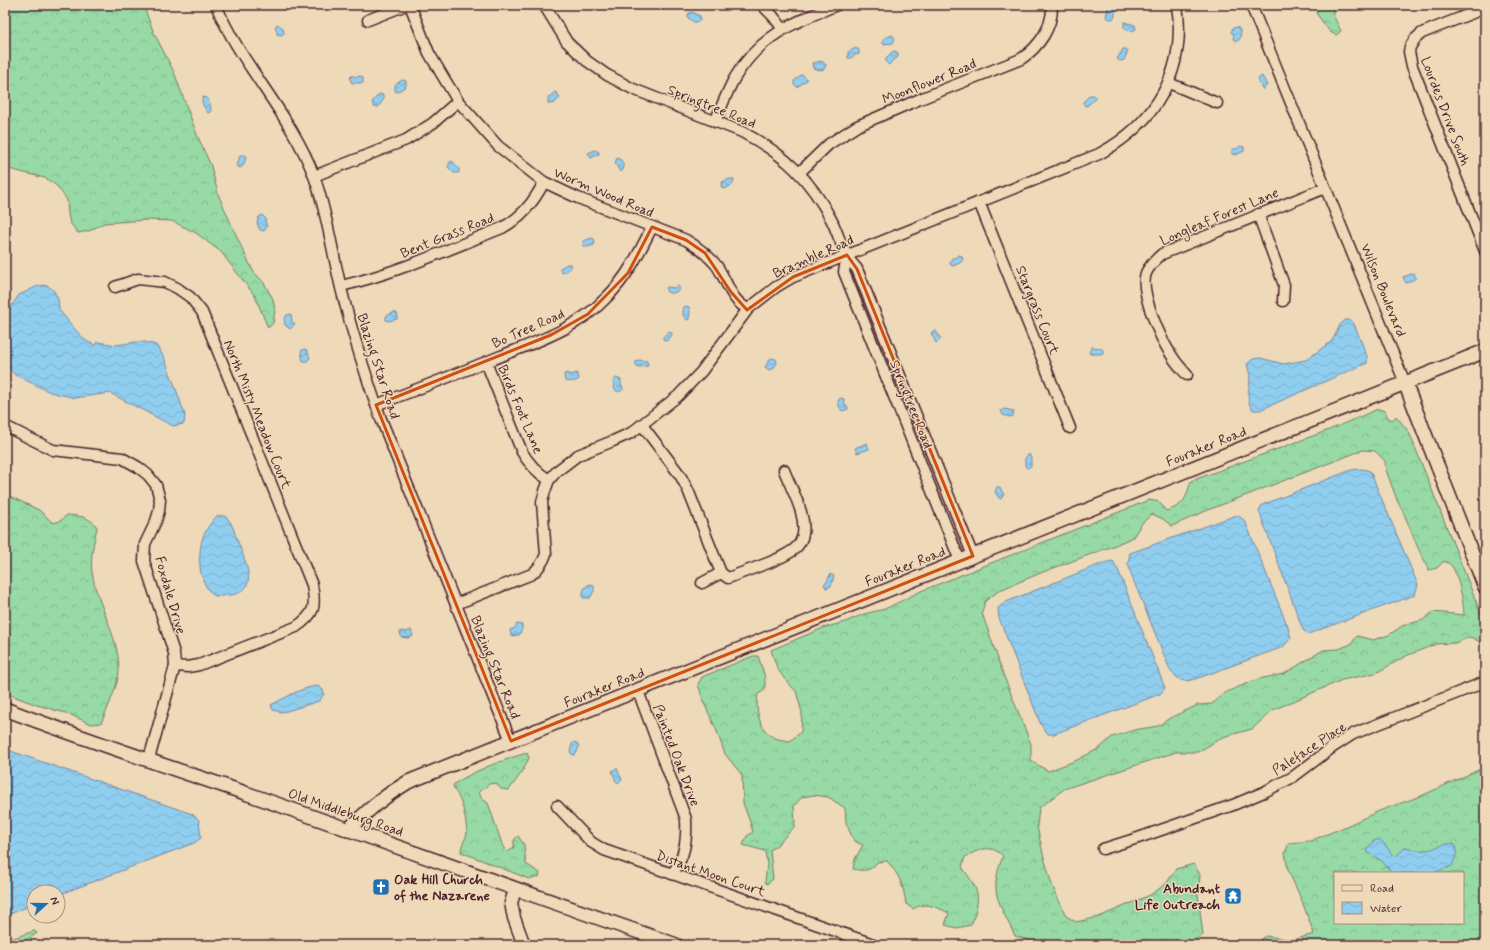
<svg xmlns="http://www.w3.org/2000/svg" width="1490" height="950" font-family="Mynerve,sans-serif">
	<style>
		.forest { fill: url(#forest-crowns); stroke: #707c68; fill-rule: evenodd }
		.water { fill: url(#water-waves); stroke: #7488a1 }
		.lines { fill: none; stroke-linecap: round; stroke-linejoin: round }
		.minor-casing { stroke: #4a1f2b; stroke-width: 13 }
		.tertiary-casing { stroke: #4a1f2b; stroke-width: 15 }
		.secondary-casing { stroke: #4a1f2b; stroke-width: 16 }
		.minor { stroke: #eed9b8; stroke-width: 10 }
		.tertiary { stroke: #eed9b8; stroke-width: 12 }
		.secondary { stroke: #eed9b8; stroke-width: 13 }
		.marked { fill: none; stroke: #d05011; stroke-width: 3; stroke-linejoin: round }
		.labels { text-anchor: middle; stroke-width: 3; stroke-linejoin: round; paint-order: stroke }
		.street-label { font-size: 14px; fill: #4a1f2b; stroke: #eed9b8 }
		.poi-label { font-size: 14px; font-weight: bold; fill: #4a1f2b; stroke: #eed9b8; text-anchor: start }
	</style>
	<defs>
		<pattern id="forest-crowns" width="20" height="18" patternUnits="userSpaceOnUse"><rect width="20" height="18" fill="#97daa6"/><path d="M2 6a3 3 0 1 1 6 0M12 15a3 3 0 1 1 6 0" fill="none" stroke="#84bb8f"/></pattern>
		<pattern id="water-waves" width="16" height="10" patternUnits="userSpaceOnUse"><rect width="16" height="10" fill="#90cef0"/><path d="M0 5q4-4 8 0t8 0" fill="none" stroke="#7eb0ce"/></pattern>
	</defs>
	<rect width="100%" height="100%" fill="#eed9b8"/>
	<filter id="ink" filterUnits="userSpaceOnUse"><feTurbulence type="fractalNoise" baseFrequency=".025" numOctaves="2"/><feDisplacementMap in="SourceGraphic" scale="8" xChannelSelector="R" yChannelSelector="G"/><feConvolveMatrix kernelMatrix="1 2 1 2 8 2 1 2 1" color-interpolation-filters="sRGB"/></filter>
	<g filter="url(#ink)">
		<g class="forest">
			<polygon points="5,5 143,5 154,33 174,72 197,135 211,166 218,194 240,244 253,271 264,283 273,299 275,310 273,323 268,328 255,296 221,252 196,233 172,221 147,220 104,223 89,231 78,233 70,223 68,214 67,200 57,186 45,178 5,168"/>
			<polygon points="1319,5 1338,5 1333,7 1333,15 1341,31 1336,35 1330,32 1316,13"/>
			<path d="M 1378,409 L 1385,411 L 1388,418 L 1393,420 L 1396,416 L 1409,432 L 1483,619 L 1485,626 L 1485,644 L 1470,637 L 1455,643 L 1436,644 L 1406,656 L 1376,673 L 1342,680 L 1273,710 L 1252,729 L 1223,737 L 1198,752 L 1176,752 L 1064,789 L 1039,808 L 1037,826 L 1043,854 L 1052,885 L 1066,916 L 1076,922 L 1099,917 L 1150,895 L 1166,884 L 1176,869 L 1194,864 L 1200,875 L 1198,895 L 1203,935 L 1186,945 L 1152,945 L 1132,940 L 1132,945 L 1042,945 L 1032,941 L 1015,936 C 1010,925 996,901 996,889 C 995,878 999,867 1003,856 C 990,843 978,850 965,857 L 962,867 C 979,891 982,895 971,925 L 957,928 L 945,925 L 949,913 C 936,907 926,901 913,909 L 906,904 C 903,884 900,876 887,861 L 877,862 C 871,872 863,871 853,869 L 855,859 L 863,845 L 854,841 L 846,823 L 845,808 L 828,797 L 814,795 L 802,797 L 794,806 L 795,826 L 776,846 L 770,850 L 773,879 L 767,884 L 765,882 L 767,864 L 765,851 L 743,845 L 747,836 L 753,832 L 750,822 L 743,803 L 742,775 L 725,754 L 716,729 L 703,701 L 698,684 L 702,677 L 753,656 L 758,656 L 765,677 L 765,690 L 758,694 C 755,709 759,731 775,738 C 779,740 786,740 790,741 L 801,732 L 802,713 L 796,691 L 786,681 L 777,668 L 771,650 L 823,628 L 845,622 L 864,614 L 885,609 L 921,591 L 1149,500 L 1159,502 L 1166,511 C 1185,505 1185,500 1191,481 L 1329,430 ZM 1363,450 L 1375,451 L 1385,461 L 1386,470 L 1397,500 L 1405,516 L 1418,548 L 1429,570 L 1437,568 L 1444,561 C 1445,562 1450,564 1450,564 C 1458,571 1464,605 1464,615 L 1433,612 L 1423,620 L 1402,626 L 1389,635 L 1373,640 L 1357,636 L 1351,644 L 1339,649 L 1323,650 L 1284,674 L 1258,679 L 1224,693 L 1212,704 L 1198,705 L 1170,718 L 1158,726 L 1134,730 L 1112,737 L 1100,748 L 1075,761 L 1048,771 L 1031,761 L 1031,744 L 1005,679 L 982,613 L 985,601 L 1000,590 L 1043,572 L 1113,546 L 1133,537 L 1142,523 L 1152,514 L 1163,519 L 1172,526 L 1208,510 Z"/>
			<path d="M 5,494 L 39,510 L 53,523 L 60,521 L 67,515 C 79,516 89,516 97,527 C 94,542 90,556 92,572 C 97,606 119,635 119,670 C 119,683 107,710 101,723 L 91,724 L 69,714 L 37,705 L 5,693 Z"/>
			<path d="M 527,753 L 529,758 L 522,772 L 509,790 L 501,789 L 496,783 L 489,784 L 479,792 L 481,798 L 488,803 L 503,847 L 508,852 L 514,847 L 514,840 L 518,836 L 524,845 L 526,864 L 540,873 L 539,877 L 529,879 L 461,852 C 461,843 467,838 467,832 C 466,821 464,808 459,798 C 457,792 455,794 453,785 C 470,772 505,759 527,753 Z"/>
			<path d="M 1485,767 L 1485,945 L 1254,945 L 1266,936 L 1293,940 L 1314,934 L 1302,901 L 1288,870 L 1285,853 L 1289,843 L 1310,841 L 1342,828 L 1379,811 L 1421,796 ZM 1335,873 L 1463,873 L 1463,923 L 1335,923 Z"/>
			<polygon points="34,931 37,933 19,945 5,945 5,941"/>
		</g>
		<g class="water">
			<polygon points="1112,5 1115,7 1115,16 1113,19 1110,19 1106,17 1108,7"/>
			<polygon points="692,12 700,16 700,21 694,22 688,18 688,14"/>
			<path d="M 1124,22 L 1135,25 L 1136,29 C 1132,32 1127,30 1124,27 Z"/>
			<polygon points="277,24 283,28 284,33 282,35 277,34 277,31 275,27"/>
			<path d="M 1237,27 C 1241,29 1242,36 1239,40 L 1236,41 L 1233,39 L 1234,35 L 1231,32 L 1233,28 Z"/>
			<polygon points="892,35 895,38 893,43 883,44 883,39"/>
			<polygon points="856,48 859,50 859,54 855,55 851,58 848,58 848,52"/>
			<polygon points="1123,49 1126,49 1128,51 1124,60 1121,61 1117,59"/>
			<polygon points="895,51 898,53 898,57 893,60 889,65 886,62 886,59 892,52"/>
			<polygon points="822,61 826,65 824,69 820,70 813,68 812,63"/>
			<polygon points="801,75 803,75 807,80 797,87 794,84 794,81"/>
			<polygon points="351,76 354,76 356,77 361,76 363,78 363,83 352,83 350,79"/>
			<polygon points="1262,76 1267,85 1263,90 1258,81 1259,78"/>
			<polygon points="402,80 406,81 406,86 397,92 395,91 395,85"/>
			<polygon points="555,92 557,93 560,98 556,101 555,103 550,104 548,103 548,98"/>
			<polygon points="379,94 383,95 384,99 378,107 374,107 372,102"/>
			<polygon points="1090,95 1093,95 1096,98 1088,105 1085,106 1083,102"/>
			<path d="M 203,97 L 207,98 L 210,104 L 211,110 L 209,113 L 207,112 C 205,107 200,103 203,97 Z"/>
			<polygon points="1240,146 1244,147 1244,151 1236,155 1232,154 1232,149 1237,149"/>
			<polygon points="595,150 599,152 599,154 591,158 588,153"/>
			<polygon points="240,155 245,155 246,158 243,166 240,168 237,166"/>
			<polygon points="617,158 621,160 624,167 623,170 620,172 615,163"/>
			<polygon points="452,161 459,169 459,172 458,173 454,173 448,167 450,162"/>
			<polygon points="730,179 734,179 733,184 725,189 722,188 721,185 722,182"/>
			<polygon points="262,215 266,219 265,221 267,226 264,231 260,230 257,223 259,217"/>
			<polygon points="592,238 595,240 594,245 586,247 583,246 583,241"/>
			<polygon points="958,255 962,256 963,259 960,263 953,266 950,264 950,262 952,258 955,258"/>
			<polygon points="567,264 571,264 571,268 562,273 560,270 560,268"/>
			<polygon points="1414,273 1416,278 1406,283 1403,277"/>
			<polygon points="47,285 54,291 58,299 59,310 73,327 86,341 95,345 97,342 117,345 135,342 145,342 156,345 164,357 177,392 185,415 184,424 173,426 110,393 75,398 50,392 15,375 5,363 5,318 6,314 19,295 38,286"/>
			<path d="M 678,286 L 680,289 C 676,293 670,295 666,291 L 667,287 L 674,288 Z"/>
			<polygon points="686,306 689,307 690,311 689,319 687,320 683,315 683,308"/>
			<polygon points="395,312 398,315 397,319 389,321 386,320 386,316"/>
			<polygon points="291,314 292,322 295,324 290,329 285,325 284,318 287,315"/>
			<path d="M 1345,320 L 1351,320 L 1354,324 L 1367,356 L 1367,363 L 1260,410 L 1253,410 C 1245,400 1249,391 1250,379 C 1250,374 1248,369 1247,364 L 1253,359 L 1260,358 L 1284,364 L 1306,360 L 1332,341 L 1340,325 Z"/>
			<polygon points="935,330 941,339 936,343 931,333"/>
			<path d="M 669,331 L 672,333 C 672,336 668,341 665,341 L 663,339 L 663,337 Z"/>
			<polygon points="1092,347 1101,348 1103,350 1103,353 1100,354 1090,354 1089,352"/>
			<polygon points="304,349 307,350 310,358 307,361 303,361 301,351"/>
			<polygon points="771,358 776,359 777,363 773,369 769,370 765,367"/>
			<polygon points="638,360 647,361 648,366 638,367 635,363"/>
			<path d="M 567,373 L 570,375 L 577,373 L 579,379 C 576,382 569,382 565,381 L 564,374 Z"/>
			<path d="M 616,378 L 621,380 L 621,384 L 623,389 C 622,392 617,392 615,390 L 613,381 Z"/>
			<polygon points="840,398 844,399 845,405 848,407 848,409 842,411 839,406 838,401"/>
			<polygon points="1004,409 1014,411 1013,416 1010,417 1003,415 1001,411"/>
			<polygon points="867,443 869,449 857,453 855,448"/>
			<polygon points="1029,454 1031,458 1031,466 1027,468 1025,466 1025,458"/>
			<polygon points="1362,469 1370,471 1418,585 1415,595 1308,634 1303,630 1259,511 1262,505 1351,470"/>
			<polygon points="997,487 1000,487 1002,492 1004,494 1001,499 999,498 995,492"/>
			<path d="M 1237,515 L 1245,521 L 1288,627 L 1291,638 L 1283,647 L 1201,677 C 1185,682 1183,684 1171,672 L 1132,577 L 1128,563 L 1130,553 Z"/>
			<path d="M 217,516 C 220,516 223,515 226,517 C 232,521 235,535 238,542 C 250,573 261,597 215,596 C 198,585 197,555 203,537 C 206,529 211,522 217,516 Z"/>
			<polygon points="1113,561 1118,570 1165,688 1160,694 1054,734 1048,734 1041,725 999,618 998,608 1006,602 1103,563"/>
			<polygon points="830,574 834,576 831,586 826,588 824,584 827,582"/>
			<path d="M 590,584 L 594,586 L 594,591 L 590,598 L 583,598 C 582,593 584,586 590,584 Z"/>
			<polygon points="517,624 522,625 522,629 519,635 511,636 510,630 515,628"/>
			<polygon points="411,630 413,636 408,638 401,637 400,631 406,632"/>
			<path d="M 318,686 L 323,690 L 324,694 L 319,701 L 287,711 L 281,712 L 273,710 L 271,705 C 285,698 302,687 318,686 Z"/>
			<polygon points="575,742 578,744 579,747 576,754 573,755 570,752 572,744"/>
			<polygon points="5,749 192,814 199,820 201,838 194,843 58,895 58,892 34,892 34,904 5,916"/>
			<polygon points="617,768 619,774 622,779 618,783 616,781 612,771"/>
			<path d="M 1379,839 C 1388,845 1389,853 1395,857 L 1406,847 C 1412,849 1419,851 1426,850 C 1436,849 1444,842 1454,844 C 1459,853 1455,857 1452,866 L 1433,873 L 1392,873 L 1382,861 L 1368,853 L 1367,849 L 1373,842 Z"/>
		</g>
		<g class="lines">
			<g class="minor-casing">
				<g id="minor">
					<path d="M 216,5 C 241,66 291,114 314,176 C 327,212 332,251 341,288 C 352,333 366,376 381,419 L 511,741"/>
					<path d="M 410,5 L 429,53 L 445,80 L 458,101 L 498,146 L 544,182 L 578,198 L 686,240 C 698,247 708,255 717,266 C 727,281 731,301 748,309"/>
					<path d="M 544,5 L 567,42 L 587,61 L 607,75 L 633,89 L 742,132 C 784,154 810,178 832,221 C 837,232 841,244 846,255 C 849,260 854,265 857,269 L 973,556"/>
					<polyline points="762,5 773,16 783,29"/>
					<polyline points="1251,5 1405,383"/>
					<polyline points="1485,8 1422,33 1415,39 1410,47 1409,52 1412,66 1485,251"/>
					<polyline points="368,20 406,5"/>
					<polyline points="1169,83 1217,103"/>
					<path d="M 715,122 C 721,108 727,92 734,79 C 759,36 794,22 837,5"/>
					<path d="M 799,173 L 829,144 L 857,126 L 920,99 L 1021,59 C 1039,47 1053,27 1052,5"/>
					<polyline points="314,176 406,140 433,123 458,101"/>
					<polyline points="979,202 1070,428"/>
					<polyline points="1258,214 1284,285 1283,301"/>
					<polyline points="847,255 844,272 960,561"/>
					<path d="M 341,286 C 397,273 449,249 502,228 C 522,217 534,202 544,182"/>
					<path d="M 115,287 L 138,279 L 165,282 L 177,288 L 190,297 L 202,312 L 312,585 C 316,607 315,614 296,627 L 199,665 L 188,667 L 175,666"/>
					<path d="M 486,362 L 522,452 C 529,464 538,473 549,480"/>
					<path d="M 1187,375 C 1182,369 1176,363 1172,356 C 1161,340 1139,292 1146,273 C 1150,265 1156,259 1162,254 L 1325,188"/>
					<path d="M 376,405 C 418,389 459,373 501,356 C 538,341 578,328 606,298 C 627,278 639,253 652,227"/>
					<polyline points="642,425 680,475 688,490 721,573"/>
					<polyline points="5,426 53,450 122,458 138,467 148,475 156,485 160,500 159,511 156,521 145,544 144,561 174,653 175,666 149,759"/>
					<polyline points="1475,561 1485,557"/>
					<path d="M 721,573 L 728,578 C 741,573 755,568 768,563 C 795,552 810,544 801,512 C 797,498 789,483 784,470"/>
					<polyline points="702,583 721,573"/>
					<path d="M 456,604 L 532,574 C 539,568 543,563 546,554 L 542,502 L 545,491 L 549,480 L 557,471 L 578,455 L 613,441 L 631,433 L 678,396 L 701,372 L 748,309 L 776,287 L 793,277 L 1099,154 C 1156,123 1187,71 1177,5"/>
					<path d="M 638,691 L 686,819 C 687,840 685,857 672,874"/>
					<polyline points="557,806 591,842 604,850 870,943"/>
					<polyline points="1103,849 1138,838 1233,805 1264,792 1293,777 1333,747 1353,734 1485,682"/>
				</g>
			</g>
			<g class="tertiary-casing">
				<polyline id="tertiary" points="515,890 511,903 514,918 524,945"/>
			</g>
			<g class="secondary-casing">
				<g id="secondary">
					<polyline points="1405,383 1485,587"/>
					<path d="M 5,709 C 86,740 169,767 251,795 C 393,845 534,896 676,945"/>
					<path d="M 348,830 C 368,810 384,796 408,782 L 1485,351"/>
				</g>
			</g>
			<use href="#minor" class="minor"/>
			<use href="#tertiary" class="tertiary"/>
			<use href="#secondary" class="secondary"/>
		</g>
	</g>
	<path class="marked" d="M 652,227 L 686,240 L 705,253 L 731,292 L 747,310 L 793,277 L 847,255 L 857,269 L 973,556 L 511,741 L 376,405 L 551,335 L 588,314 L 628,273 Z"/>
	<defs>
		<g id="church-square" transform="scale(0.9)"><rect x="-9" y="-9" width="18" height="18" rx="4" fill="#1f6fb2" stroke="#eed9b8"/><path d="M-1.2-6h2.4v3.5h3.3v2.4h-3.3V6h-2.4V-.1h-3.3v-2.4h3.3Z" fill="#fff"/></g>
		<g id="temple-square" transform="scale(0.9)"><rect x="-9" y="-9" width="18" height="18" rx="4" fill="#1f6fb2" stroke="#eed9b8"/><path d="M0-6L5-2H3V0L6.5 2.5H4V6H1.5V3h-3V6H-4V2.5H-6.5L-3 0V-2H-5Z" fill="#fff"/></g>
	</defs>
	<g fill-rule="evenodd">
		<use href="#church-square" x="381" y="887"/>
		<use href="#temple-square" x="1233" y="896"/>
	</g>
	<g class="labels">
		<g class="street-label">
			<text transform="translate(929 81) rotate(-22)" y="5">Moonflower Road</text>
			<text transform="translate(712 106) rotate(22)" y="5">Springtree Road</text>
			<text transform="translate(1446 111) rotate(69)" y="5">Lourdes Drive South</text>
			<text transform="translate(604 192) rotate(23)" y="5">Worm Wood Road</text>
			<text transform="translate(1219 216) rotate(-23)" y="5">Longleaf Forest Lane</text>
			<text transform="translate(447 235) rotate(-22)" y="5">Bent Grass Road</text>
			<text transform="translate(813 256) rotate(-24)" y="5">Bramble Road</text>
			<text transform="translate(1384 290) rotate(68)" y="5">Wilson Boulevard</text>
			<text transform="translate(1038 310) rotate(68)" y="5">Stargrass Court</text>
			<text transform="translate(528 328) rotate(-24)" y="5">Bo Tree Road</text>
			<text transform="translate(379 366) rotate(72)" y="5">Blazing Star Road</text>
			<text transform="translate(912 404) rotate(68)" y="5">Springtree Road</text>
			<text transform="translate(521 409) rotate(67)" y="5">Birds Foot Lane</text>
			<text transform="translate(258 414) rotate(68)" y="5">North Misty Meadow Court</text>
			<text transform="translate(1206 446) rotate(-22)" y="5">Fouraker Road</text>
			<text transform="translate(905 566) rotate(-22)" y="5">Fouraker Road</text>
			<text transform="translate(171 595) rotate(74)" y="5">Foxdale Drive</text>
			<text transform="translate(496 667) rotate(68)" y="5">Blazing Star Road</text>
			<text transform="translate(604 687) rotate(-22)" y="5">Fouraker Road</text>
			<text transform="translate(1309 748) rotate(-33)" y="5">Paleface Place</text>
			<text transform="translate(677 755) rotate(69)" y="5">Painted Oak Drive</text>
			<text transform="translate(346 812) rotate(19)" y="5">Old Middleburg Road</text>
			<text transform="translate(711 873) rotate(19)" y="5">Distant Moon Court</text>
		</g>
		<g class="poi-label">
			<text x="394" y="884">Oak Hill Church<tspan x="394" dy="16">of the Nazarene</tspan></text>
			<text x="1220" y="893" text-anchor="end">Abundant<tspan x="1220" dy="16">Life Outreach</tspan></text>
		</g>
	</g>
	<rect width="1490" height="950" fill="none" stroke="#eed9b8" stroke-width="20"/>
	<rect x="10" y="10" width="1470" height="930" fill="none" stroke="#4a1f2b" stroke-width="1.5" filter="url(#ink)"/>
	<rect x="1334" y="872" width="130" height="52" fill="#eed9b8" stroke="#ac8f80"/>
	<rect x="1342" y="885" width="20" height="6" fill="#eed9b8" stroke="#ac8f80"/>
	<text x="1370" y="892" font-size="12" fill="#4a1f2b">Road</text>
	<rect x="1342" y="902" width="20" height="12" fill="url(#water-waves)" stroke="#ac8f80"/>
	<text x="1370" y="912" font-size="12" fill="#4a1f2b">Water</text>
	<g transform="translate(46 904) rotate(69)"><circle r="19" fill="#eed9b8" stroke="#ac8f80"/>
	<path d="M0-3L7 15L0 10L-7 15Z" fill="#1f6fb2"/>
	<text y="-6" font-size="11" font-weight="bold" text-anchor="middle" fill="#4a1f2b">N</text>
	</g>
</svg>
